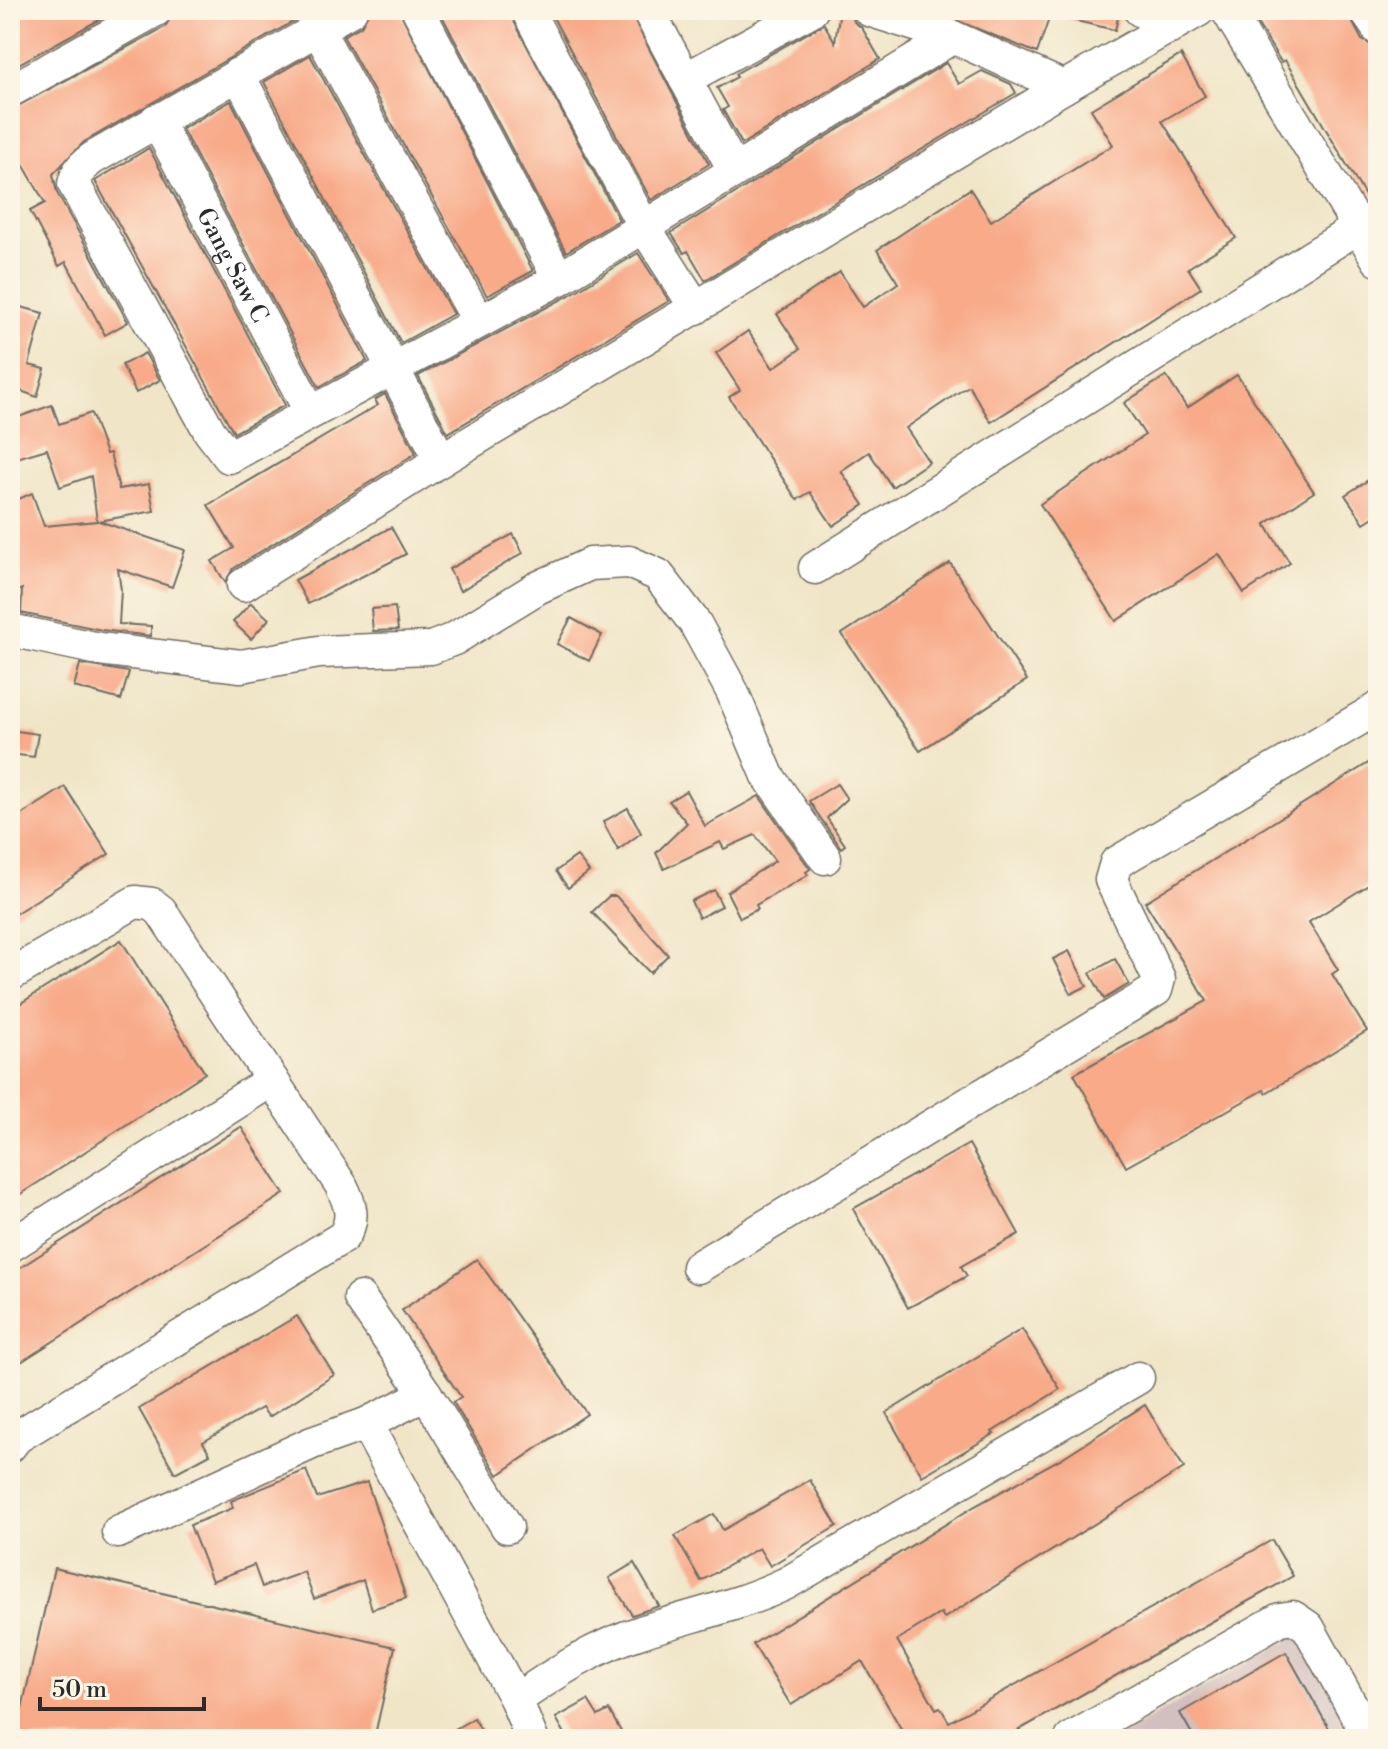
<svg xmlns="http://www.w3.org/2000/svg" width="1388" height="1749" font-family="'Libre Bodoni',serif">
	<style>
		.industrial { fill: #d2bfc0 }
		.building { fill: #f8aa89 }
		.lines { fill: none; stroke-linecap: round; stroke-linejoin: round }
		.minor-casing { stroke: #706c62; stroke-width: 35 }
		.minor { stroke: #fff; stroke-width: 32 }
		.labels { text-anchor: middle; stroke-width: 8; stroke-linejoin: round; paint-order: stroke }
		.street-label { font-size: 24px; fill: #2b2b2b; stroke: #fcf5e5 }
	</style>
	<rect width="100%" height="100%" fill="#fcf5e5"/>
	<filter id="ink" filterUnits="userSpaceOnUse"><feTurbulence type="fractalNoise" baseFrequency=".0125" numOctaves="2"/><feDisplacementMap in="SourceGraphic" scale="16" xChannelSelector="R" yChannelSelector="G"/><feConvolveMatrix kernelMatrix="1 2 1 2 8 2 1 2 1" color-interpolation-filters="sRGB"/></filter>
	<filter id="wash" filterUnits="userSpaceOnUse"><feTurbulence type="fractalNoise" baseFrequency=".006" numOctaves="4" result="noise"/><feDisplacementMap in="SourceGraphic" scale="32" xChannelSelector="R" yChannelSelector="G"/><feGaussianBlur stdDeviation="1.8" result="paint"/><feColorMatrix in="noise" values="0 0 0 0 0 0 0 0 0 0 0 0 0 0 0 0 0 1.4 0 .05"/><feComposite in="paint" operator="in"/></filter>
	<g filter="url(#wash)">
		<rect width="100%" height="100%" fill="#f0e5c7"/>
		<polygon class="industrial" points="1296,1635 1358,1739 1114,1739"/>
		<g id="blocks">
			<g class="building">
				<polygon points="10,10 117,10 17,65 10,52"/>
				<polygon points="175,10 313,10 84,142 53,174 57,193 128,322 105,335 66,262 59,266 30,211 45,203 10,141 10,110 165,27"/>
				<polygon points="370,10 399,10 533,271 487,296 343,36 361,26"/>
				<polygon points="439,10 508,10 619,220 566,252"/>
				<polygon points="549,10 629,10 709,164 651,200"/>
				<polygon points="840,10 851,10 854,22 862,28 880,59 742,144 723,110 728,107 717,88 737,77 735,74 824,24 835,42"/>
				<polygon points="931,10 1052,10 1037,53"/>
				<polygon points="1060,10 1120,10 1115,30 1059,17"/>
				<polygon points="1249,10 1346,10 1362,40 1378,48 1378,196 1367,199 1285,60 1281,62"/>
				<polygon points="310,55 453,314 401,343 264,82"/>
				<polygon points="1181,55 1205,96 1162,121 1236,238 1188,268 1201,288 991,422 969,386 962,390 906,428 929,462 892,487 869,452 841,471 864,505 833,526 810,492 797,500 729,397 740,390 716,353 748,331 773,368 800,349 777,314 840,272 863,307 898,283 877,250 970,189 991,221 1113,145 1091,109"/>
				<polygon points="946,63 959,84 982,71 1011,84 1016,93 705,280 688,251 684,253 671,233"/>
				<polygon points="231,101 367,361 319,387 182,129"/>
				<polygon points="149,148 285,405 234,433 95,181"/>
				<polygon points="638,253 669,301 448,433 418,376 568,296"/>
				<polygon points="10,304 43,313 29,365 45,369 37,397 10,387"/>
				<polygon points="145,353 160,380 136,393 122,365"/>
				<polygon points="1237,375 1314,492 1265,524 1290,563 1244,593 1219,554 1116,621 1040,504 1145,435 1124,403 1166,376 1187,408"/>
				<polygon points="385,394 416,453 233,569 225,582 212,561 234,548 208,505 378,405 375,400"/>
				<polygon points="52,405 59,424 91,413 106,454 110,453 119,489 149,484 154,511 99,521 185,550 172,587 118,569 121,590 119,624 151,626 151,636 102,630 21,613 22,589 10,594 10,503 32,493 44,526 97,521 91,476 60,487 47,449 10,460 10,431 17,428 13,419"/>
				<polygon points="1378,474 1378,514 1364,523 1345,495"/>
				<polygon points="391,527 406,554 308,604 295,580"/>
				<polygon points="513,534 523,553 460,591 449,569"/>
				<polygon points="950,563 1027,680 920,751 842,634"/>
				<polygon points="251,603 269,619 251,639 233,622"/>
				<polygon points="395,607 398,630 373,631 371,609"/>
				<polygon points="571,618 602,635 589,661 557,644"/>
				<polygon points="80,664 129,672 121,700 74,687"/>
				<polygon points="10,730 38,734 34,757 10,754"/>
				<polygon points="1378,757 1378,879 1309,922 1338,970 1332,974 1367,1031 1266,1093 1264,1090 1126,1167 1074,1074 1207,1001 1145,902"/>
				<polygon points="837,784 847,799 827,818 845,845 841,848 809,801"/>
				<polygon points="65,787 109,854 10,917 10,822"/>
				<polygon points="686,791 705,826 759,796 810,869 806,872 808,875 756,905 758,909 740,918 727,892 775,861 755,835 724,849 720,842 664,869 656,853 687,823 669,801"/>
				<polygon points="628,808 641,833 618,850 603,822"/>
				<polygon points="577,856 589,872 568,888 556,871"/>
				<polygon points="714,890 722,906 699,918 691,901"/>
				<polygon points="609,896 616,896 668,955 650,973 592,912"/>
				<polygon points="121,940 205,1073 10,1201 10,1010"/>
				<polygon points="1069,951 1087,986 1071,994 1053,959"/>
				<polygon points="1115,959 1129,984 1104,999 1090,973"/>
				<polygon points="241,1127 284,1194 10,1369 10,1274"/>
				<polygon points="969,1144 1019,1234 961,1266 967,1276 908,1308 853,1209"/>
				<polygon points="477,1259 587,1414 498,1475 453,1402 461,1397 402,1310"/>
				<polygon points="297,1316 334,1375 269,1417 262,1408 203,1442 210,1454 175,1473 139,1409"/>
				<polygon points="1022,1329 1060,1389 992,1432 994,1434 922,1476 886,1413"/>
				<polygon points="1145,1405 1184,1468 944,1618 941,1613 897,1640 936,1709 940,1707 949,1722 1272,1540 1293,1576 1003,1739 907,1739 862,1661 791,1705 753,1644 975,1506 1062,1458"/>
				<polygon points="306,1470 317,1498 367,1482 406,1598 372,1609 363,1580 314,1599 304,1572 262,1587 254,1565 212,1581 190,1525 233,1508 231,1501"/>
				<polygon points="810,1480 837,1526 770,1566 759,1548 701,1581 675,1536 714,1514 723,1530"/>
				<polygon points="634,1563 659,1606 632,1615 609,1578"/>
				<polygon points="54,1568 395,1647 374,1739 15,1739"/>
				<polygon points="1286,1652 1335,1739 1195,1739 1180,1713"/>
				<polygon points="588,1700 598,1716 609,1710 625,1739 568,1739 556,1718"/>
				<polygon points="474,1718 486,1739 438,1739"/>
			</g>
		</g>
	</g>
	<g filter="url(#ink)">
		<use href="#blocks" fill-opacity="0" stroke="#706c62" stroke-width="2"/>
		<g class="lines">
			<g class="minor-casing">
				<g id="minor">
					<path d="M 351,10 L 93,158 C 82,166 77,171 74,184 L 210,432 L 229,457 L 559,279 L 953,37"/>
					<polyline points="418,10 559,279"/>
					<polyline points="527,10 643,225 696,308"/>
					<polyline points="648,10 734,170"/>
					<polyline points="869,10 953,37 1064,87"/>
					<polyline points="1140,10 1170,28"/>
					<polyline points="1227,10 1378,260"/>
					<polyline points="1365,10 1378,29"/>
					<polyline points="317,28 479,322"/>
					<polyline points="238,74 441,460"/>
					<polyline points="685,79 812,10"/>
					<polyline points="10,91 156,10"/>
					<path id="s1" d="M 156,120 L 310,411"/>
					<polyline points="815,568 1378,215"/>
					<polyline points="243,585 441,460 1064,87 1199,10"/>
					<polyline points="10,630 99,649 241,666 319,652 431,648 454,639 537,588 590,564 629,562 658,575 695,623 732,691 768,776 825,858"/>
					<path d="M 10,975 L 135,902 L 152,904 L 161,911 L 341,1185 C 350,1203 356,1219 343,1237 L 17,1437 L 10,1446"/>
					<polyline points="10,1246 272,1080"/>
					<polyline points="698,1267 1156,990 1159,979 1111,880 1116,863 1378,708"/>
					<polyline points="360,1298 426,1394"/>
					<polyline points="366,1424 426,1394 507,1527"/>
					<polyline points="118,1532 312,1443 366,1424 516,1700 532,1739"/>
					<path d="M 516,1700 C 555,1673 596,1646 641,1632 C 691,1615 739,1606 787,1583 L 1138,1378"/>
					<polyline points="1071,1739 1280,1619 1293,1617 1308,1627 1370,1739"/>
				</g>
			</g>
			<use href="#minor" class="minor"/>
		</g>
	</g>
	<g class="labels">
		<g class="street-label">
			<text dy="8" stroke="none"><textPath href="#s1" startOffset="164">Gang Saw C</textPath></text>
		</g>
	</g>
	<rect width="1388" height="1749" fill="none" stroke="#fcf5e5" stroke-width="40"/>
	<path d="M40 1697v12h164v-12" fill="none" stroke="#2b2b2b" stroke-width="4"/>
	<text x="52" y="1697" font-size="24" fill="#2b2b2b" stroke="#fcf5e5" stroke-width="6" paint-order="stroke">50 m</text>
</svg>
